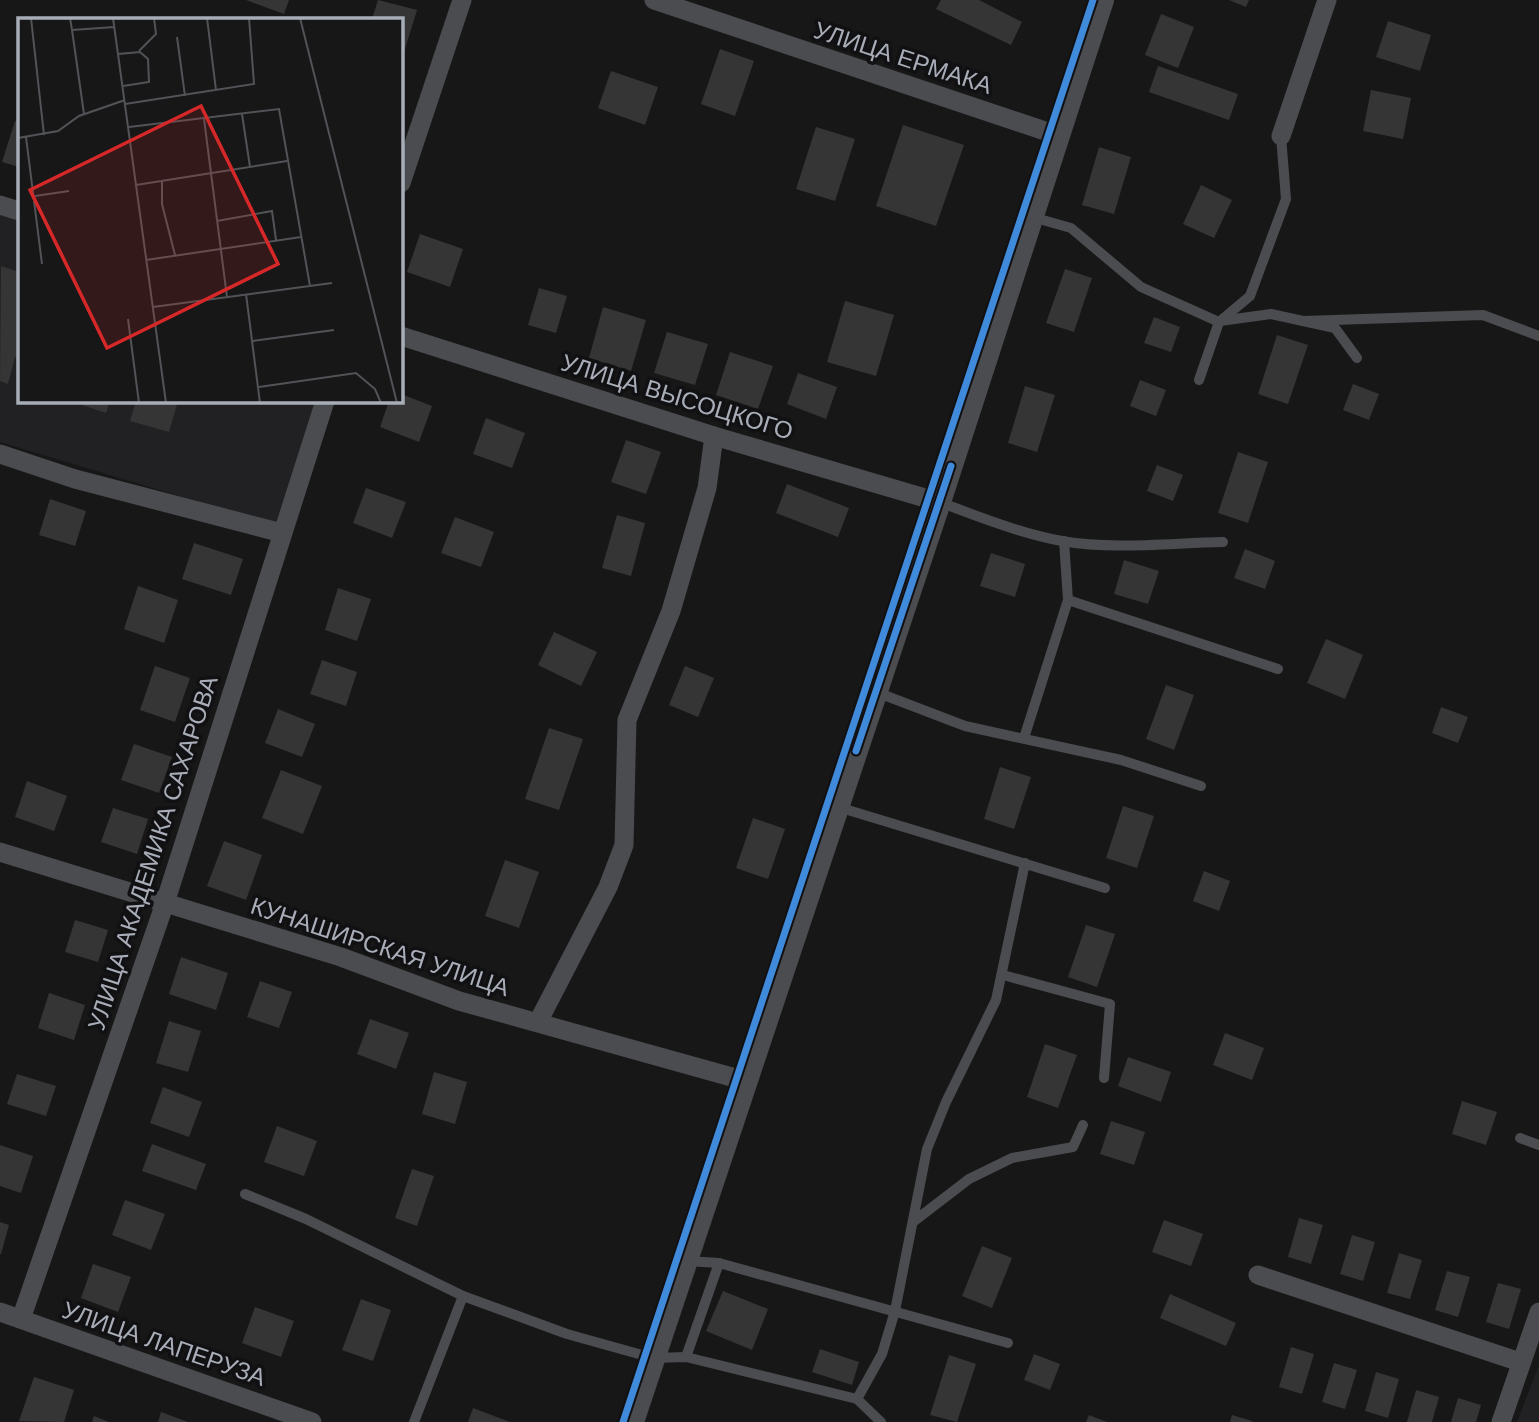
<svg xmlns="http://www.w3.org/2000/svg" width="1539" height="1422" font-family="Arial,sans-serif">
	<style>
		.built { fill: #212123 }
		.building { fill: #353536 }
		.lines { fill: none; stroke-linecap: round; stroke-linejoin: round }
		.service { stroke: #4b4c50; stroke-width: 10 }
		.minor { stroke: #4b4c50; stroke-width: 19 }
		.tertiary { stroke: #4b4c50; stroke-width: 24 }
		.cycleway-casing { stroke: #111113; stroke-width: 11 }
		.cycleway { stroke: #408adc; stroke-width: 7 }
		.labels { text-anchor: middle; stroke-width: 7; stroke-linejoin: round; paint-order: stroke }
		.street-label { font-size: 24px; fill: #a8adb8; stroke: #111113 }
		.inset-road { fill: none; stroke: #515357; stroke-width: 2 }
		.view { fill: #d62828; fill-opacity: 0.15; stroke: #d62828; stroke-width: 3.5 }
		.inset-edge { fill: none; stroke: #a8adb8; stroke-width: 3.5 }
	</style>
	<rect width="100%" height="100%" fill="#171717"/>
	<g class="built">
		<polygon points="0,210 19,217 19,401 319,401 279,526 0,442"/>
		<polygon points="1539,1365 1539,1422 1517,1422"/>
	</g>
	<g class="building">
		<polygon points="246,0 289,0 284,14"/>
		<polygon points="378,0 417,10 401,62 401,19 372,19"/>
		<polygon points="941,0 979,0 1022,22 1011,45 936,9"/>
		<polygon points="1229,0 1249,0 1246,7"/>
		<polygon points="1161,14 1194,27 1178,68 1145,55"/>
		<polygon points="1388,21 1431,35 1420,71 1376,57"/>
		<polygon points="720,49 754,61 735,116 701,104"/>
		<polygon points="1158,66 1238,94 1229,120 1149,92"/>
		<polygon points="611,71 658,87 645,125 598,108"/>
		<polygon points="1371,90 1411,98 1403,139 1363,131"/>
		<polygon points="15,121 19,122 19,167 2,162"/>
		<polygon points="903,125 964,145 936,226 876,206"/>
		<polygon points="816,127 855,139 835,201 796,189"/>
		<polygon points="1099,147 1131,157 1114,214 1082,205"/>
		<polygon points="1201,185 1232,200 1214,238 1183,224"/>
		<polygon points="420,234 463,249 450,287 407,272"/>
		<polygon points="1,266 19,272 19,358 15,357 8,384 0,381"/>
		<polygon points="1065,269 1092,278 1074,332 1046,323"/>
		<polygon points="539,288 567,296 556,333 528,325"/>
		<polygon points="845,301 894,315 876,376 827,362"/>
		<polygon points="603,307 646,320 631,371 589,358"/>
		<polygon points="1154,317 1180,327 1171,352 1144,343"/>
		<polygon points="667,332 708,344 695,385 654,373"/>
		<polygon points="1277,335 1308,345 1288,404 1258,394"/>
		<polygon points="730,352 773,366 758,409 716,395"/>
		<polygon points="798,373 837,387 826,419 787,404"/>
		<polygon points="1140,380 1166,390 1156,416 1130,406"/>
		<polygon points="1353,384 1379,394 1369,420 1343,410"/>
		<polygon points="1025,386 1055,395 1037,452 1008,443"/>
		<polygon points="401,394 432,406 419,442 380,427 389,401 401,401"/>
		<polygon points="70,401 110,401 106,413"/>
		<polygon points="136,401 178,401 169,432 130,421"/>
		<polygon points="486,418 525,433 512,468 473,454"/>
		<polygon points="626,440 661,452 646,494 611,482"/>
		<polygon points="1238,452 1268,462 1248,523 1218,513"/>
		<polygon points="1157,465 1183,475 1173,501 1147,491"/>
		<polygon points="787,484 849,508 838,537 776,513"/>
		<polygon points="366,488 406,502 392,538 353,523"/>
		<polygon points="50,499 86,511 75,546 39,535"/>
		<polygon points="617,515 645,523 631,576 602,568"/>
		<polygon points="455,517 494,532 481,567 441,553"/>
		<polygon points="194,543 243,559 231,595 182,579"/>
		<polygon points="1245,549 1275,561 1265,589 1234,578"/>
		<polygon points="991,553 1025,564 1015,597 980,586"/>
		<polygon points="1124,560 1159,571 1148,604 1114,594"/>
		<polygon points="138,586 178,600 164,643 124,629"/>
		<polygon points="338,588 371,599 357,641 325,630"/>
		<polygon points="554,632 597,652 581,686 538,665"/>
		<polygon points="1326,639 1363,655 1345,699 1307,683"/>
		<polygon points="322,660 357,672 346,706 310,694"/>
		<polygon points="155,666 190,678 175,722 140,710"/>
		<polygon points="685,666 714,678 698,717 669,705"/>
		<polygon points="1166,685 1194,695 1174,750 1146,739"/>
		<polygon points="1441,707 1468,717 1458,743 1432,733"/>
		<polygon points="278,709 315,724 302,757 265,743"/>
		<polygon points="549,728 583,739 559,810 525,799"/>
		<polygon points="134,744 172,757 159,793 121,780"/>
		<polygon points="1000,767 1031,777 1014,829 984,819"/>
		<polygon points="281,770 322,786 303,834 262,818"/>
		<polygon points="27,781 67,796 54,831 15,817"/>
		<polygon points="1123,806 1154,816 1137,868 1106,858"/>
		<polygon points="113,808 148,819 137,854 101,842"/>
		<polygon points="753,818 785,829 768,879 736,868"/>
		<polygon points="224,841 262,855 246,900 207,886"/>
		<polygon points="505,860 539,872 519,928 485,916"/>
		<polygon points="1204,871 1230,881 1219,911 1193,901"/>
		<polygon points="75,920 108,930 98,962 65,952"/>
		<polygon points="1086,925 1115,934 1097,987 1068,977"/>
		<polygon points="181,957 228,973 216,1010 169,994"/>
		<polygon points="260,981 292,992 279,1028 247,1017"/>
		<polygon points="49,993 85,1005 74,1040 38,1028"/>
		<polygon points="370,1019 409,1033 396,1069 357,1054"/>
		<polygon points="169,1021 201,1031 188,1072 156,1063"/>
		<polygon points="1225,1033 1264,1048 1252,1080 1213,1065"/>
		<polygon points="1045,1044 1077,1055 1058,1108 1027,1097"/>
		<polygon points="1128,1057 1171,1072 1161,1102 1118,1086"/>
		<polygon points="434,1072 467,1082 455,1124 422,1114"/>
		<polygon points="17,1074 56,1086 46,1116 7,1104"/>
		<polygon points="163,1087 202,1102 189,1137 150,1123"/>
		<polygon points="1462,1101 1497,1112 1486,1145 1452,1134"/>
		<polygon points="1111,1121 1145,1132 1134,1165 1100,1154"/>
		<polygon points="277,1126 317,1141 304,1176 264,1162"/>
		<polygon points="152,1144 206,1164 196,1190 142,1171"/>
		<polygon points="0,1145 33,1156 21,1193 0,1186"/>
		<polygon points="412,1169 434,1176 417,1226 395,1218"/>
		<polygon points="125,1200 165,1214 151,1250 112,1235"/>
		<polygon points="1299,1218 1323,1225 1311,1264 1288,1257"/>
		<polygon points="1164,1220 1203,1234 1191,1266 1152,1252"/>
		<polygon points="0,1222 9,1225 1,1254 0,1254"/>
		<polygon points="1352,1235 1375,1242 1363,1281 1340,1274"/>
		<polygon points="982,1246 1012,1258 992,1308 962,1296"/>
		<polygon points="1399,1253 1422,1260 1410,1299 1387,1293"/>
		<polygon points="93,1264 131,1277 118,1312 81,1298"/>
		<polygon points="1447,1271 1470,1277 1458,1317 1435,1310"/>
		<polygon points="1498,1283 1521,1289 1509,1329 1486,1322"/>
		<polygon points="723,1291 768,1309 752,1350 706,1331"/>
		<polygon points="1170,1294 1236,1323 1226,1346 1160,1318"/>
		<polygon points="361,1299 391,1310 373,1361 342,1350"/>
		<polygon points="255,1307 294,1321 281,1357 242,1343"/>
		<polygon points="1291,1347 1314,1354 1302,1394 1279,1387"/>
		<polygon points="820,1349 859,1362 852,1385 812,1372"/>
		<polygon points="1034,1354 1060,1364 1050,1390 1024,1380"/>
		<polygon points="949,1355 976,1364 957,1422 930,1415"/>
		<polygon points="1334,1363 1357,1370 1345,1409 1322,1402"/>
		<polygon points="1376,1372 1399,1379 1388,1418 1365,1411"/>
		<polygon points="34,1377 74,1390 64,1422 19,1421"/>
		<polygon points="1416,1390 1439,1397 1432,1422 1407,1422"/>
		<polygon points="1458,1398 1481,1405 1476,1422 1451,1422"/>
		<polygon points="473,1408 510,1422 468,1422"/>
		<polygon points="161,1412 188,1422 158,1422"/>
		<polygon points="1089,1415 1107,1422 1086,1422"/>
		<polygon points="1232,1415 1252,1421 1252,1422 1230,1422"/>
		<polygon points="94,1416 109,1422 92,1422"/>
	</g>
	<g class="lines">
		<g class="service">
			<polyline points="1032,217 1071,228 1141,287 1219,322 1199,380"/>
			<polyline points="1220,321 1271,314 1335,328 1357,358"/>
			<polyline points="1303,321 1483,315 1539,336"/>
			<polyline points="1219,322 1250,296 1286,199 1281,136"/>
			<path d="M 939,502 C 980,517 1019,533 1062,541 C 1113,550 1170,543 1223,542"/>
			<polyline points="1068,600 1278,669"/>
			<polyline points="876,692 965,726 1121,760 1201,786"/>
			<polyline points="1024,738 1068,600 1064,541"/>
			<polyline points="838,807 1105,888"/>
			<polyline points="1003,975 1110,1004 1104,1078"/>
			<polyline points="1520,1138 1539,1145"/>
			<polyline points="245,1194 306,1219 463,1296 567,1334 653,1358 686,1357 857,1399"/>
			<polyline points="913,1222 969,1179 1012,1158 1073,1147 1083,1125"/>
			<polyline points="687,1261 719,1263 1008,1343"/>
			<polyline points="686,1357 719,1263"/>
			<polyline points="414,1422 463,1296"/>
			<polyline points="881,1422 857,1399 882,1354 895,1311 927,1149 946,1102 996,1000 1025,863"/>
		</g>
		<g class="minor">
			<polyline points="654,0 1057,135"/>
			<polyline points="1281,136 1327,0"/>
			<polyline points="401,183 462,0"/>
			<polyline points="0,205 19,211"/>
			<polyline points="401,336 714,436 939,502"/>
			<polyline points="0,454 75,479 282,533"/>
			<polyline points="0,852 341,957 459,1001 746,1081"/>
			<polyline points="538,1022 608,887 624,845 627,720 671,611 707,488 714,436"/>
			<polyline points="1258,1275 1520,1362"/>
			<polyline points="0,1312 312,1422"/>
			<polyline points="21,1319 165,903 325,401"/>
			<polyline points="1501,1422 1539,1312"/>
		</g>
		<polyline class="tertiary" points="632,1422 939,502 1102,0"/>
		<g class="cycleway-casing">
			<g id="cycleway">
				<polyline points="856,751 951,466"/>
				<polyline points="623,1422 1093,0"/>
			</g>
		</g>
		<use href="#cycleway" class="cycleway"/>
	</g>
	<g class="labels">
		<g class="street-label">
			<text transform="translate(903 58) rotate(18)" y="8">УЛИЦА ЕРМАКА</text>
			<text transform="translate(677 397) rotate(17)" y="8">УЛИЦА ВЫСОЦКОГО</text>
			<text transform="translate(153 853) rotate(-72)" y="8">УЛИЦА АКАДЕМИКА САХАРОВА</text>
			<text transform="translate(380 947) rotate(18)" y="8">КУНАШИРСКАЯ УЛИЦА</text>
			<text transform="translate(164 1344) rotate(19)" y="8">УЛИЦА ЛАПЕРУЗА</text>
		</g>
	</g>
	<g transform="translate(18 18)">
		<rect width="385" height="385" fill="#171717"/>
		<path class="inset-road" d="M 13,0 L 26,117M 52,0 L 54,12 L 97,9M 95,0 L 148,385M 189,0 L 198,72M 282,0 L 379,385M 54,12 L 66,96M 159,19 L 167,78M 121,33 L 138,16 L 136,0M 100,36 L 122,34 L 130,41 L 131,64 L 105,68M 107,86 L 236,66 L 231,0M 224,96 L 232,149M 186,101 L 209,279M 111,109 L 261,91 L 292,268M 8,119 L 24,246M 0,120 L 40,113 L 61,98 L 107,82M 144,162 L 144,186 L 157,237M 118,167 L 269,143M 17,178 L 51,173M 199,203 L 254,193 L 258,222M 128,242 L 283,219M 228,276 L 242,385M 135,289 L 314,265M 110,301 L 121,385M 235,323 L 316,312M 241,369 L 338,355 L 357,371 L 363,385"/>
		<path class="view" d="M 183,88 L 260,246 L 89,330 L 12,172 Z"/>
		<rect width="385" height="385" class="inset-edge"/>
	</g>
</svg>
